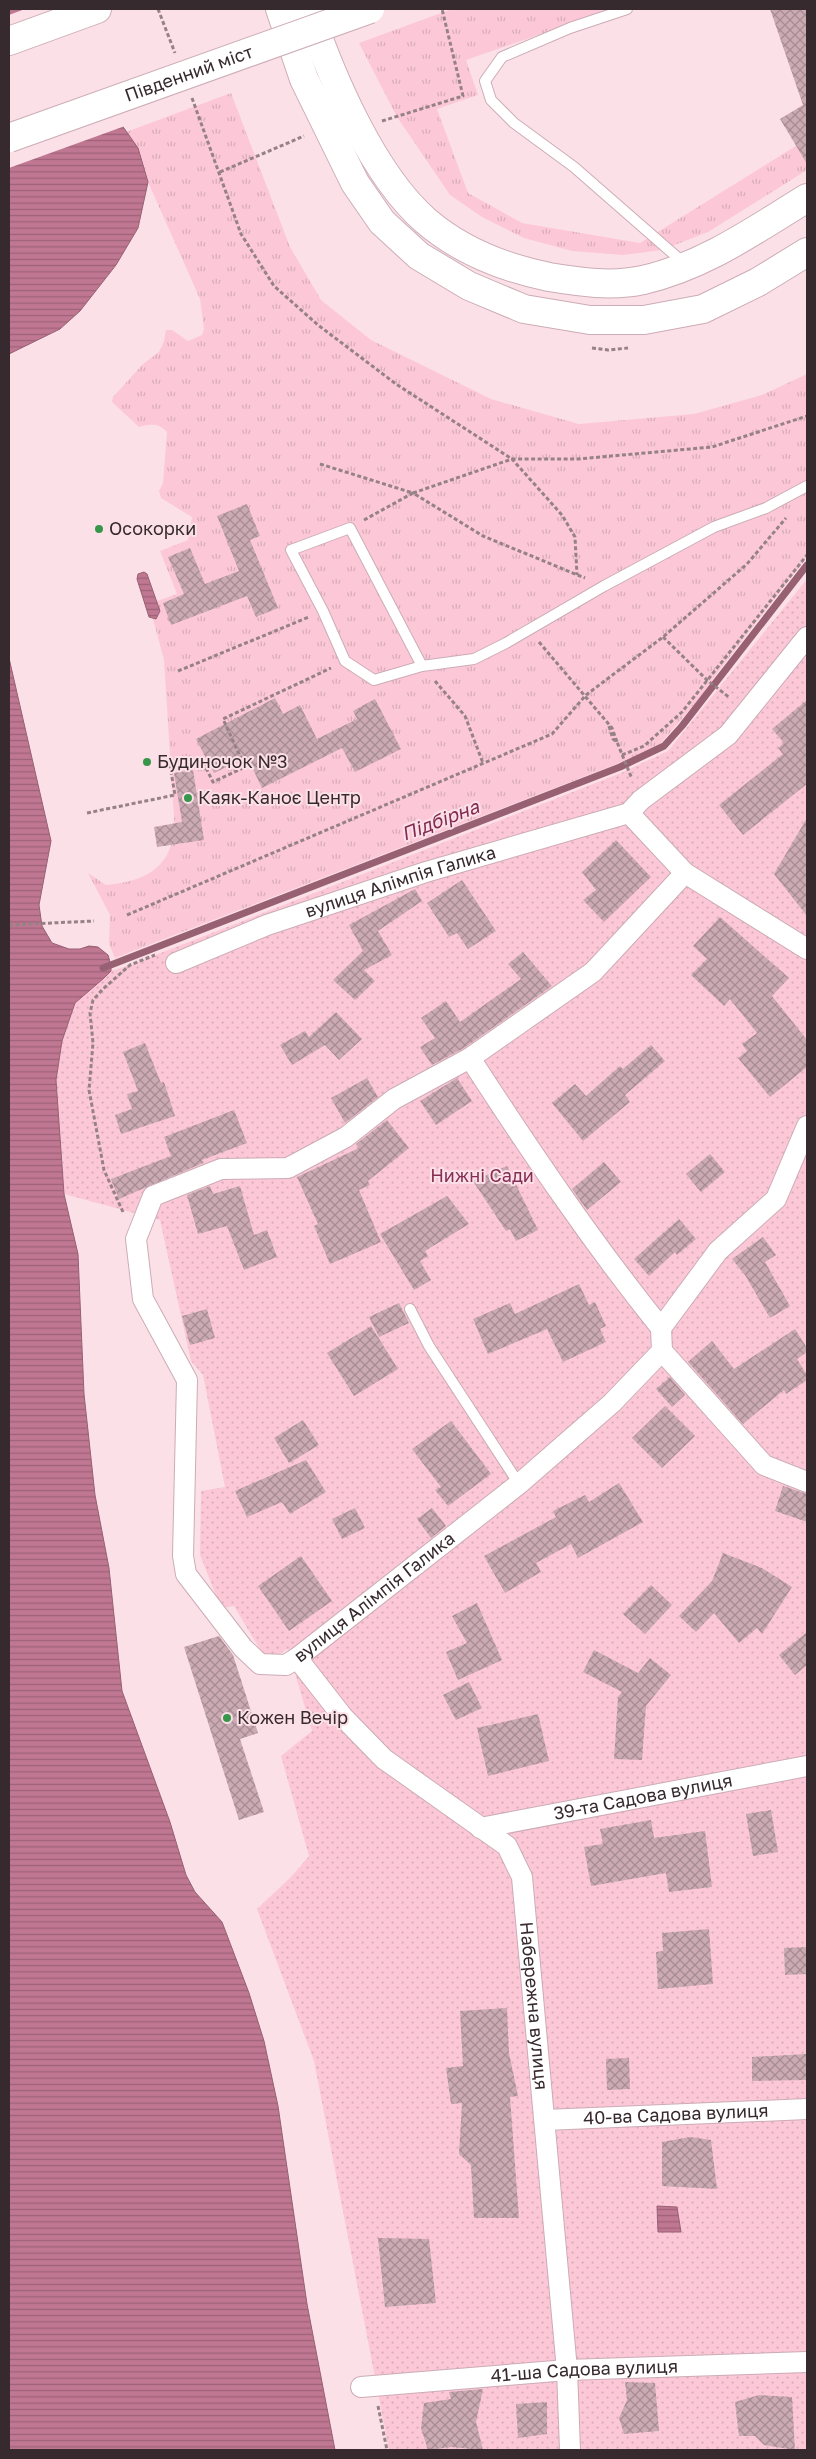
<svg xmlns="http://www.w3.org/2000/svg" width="816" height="2459" font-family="'Golos Text',sans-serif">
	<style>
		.grass { fill: url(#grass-tufts) }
		.garden { fill: url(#garden-dots) }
		.water { fill: url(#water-rules); stroke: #976073 }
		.pier { fill: #fce0e8 }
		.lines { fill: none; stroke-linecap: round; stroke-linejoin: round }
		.stream { stroke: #976073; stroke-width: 7 }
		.building { fill: url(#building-cross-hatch) }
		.service-casing { stroke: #ccacb6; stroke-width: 12 }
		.minor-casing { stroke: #ccacb6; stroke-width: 22 }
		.trunk-casing { stroke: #ccacb6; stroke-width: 30 }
		.path { stroke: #958186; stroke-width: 3; stroke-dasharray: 4 2.5; stroke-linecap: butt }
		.service { stroke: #fff; stroke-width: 10 }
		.minor { stroke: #fff; stroke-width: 20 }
		.trunk { stroke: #fff; stroke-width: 28 }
		.trunk-bridge-casing { stroke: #ccacb6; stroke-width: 30; stroke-linecap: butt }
		.trunk-bridge { stroke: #fff; stroke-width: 28 }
		.poi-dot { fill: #36964a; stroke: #fce0e8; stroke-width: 2 }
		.labels { text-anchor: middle; stroke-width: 4; stroke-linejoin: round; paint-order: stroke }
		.street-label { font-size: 18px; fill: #372a2e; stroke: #fce0e8 }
		.poi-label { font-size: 18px; fill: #372a2e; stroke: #fce0e8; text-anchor: start }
		.park-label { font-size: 18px; fill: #852d52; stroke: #fce0e8 }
		.water-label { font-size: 19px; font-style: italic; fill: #822a50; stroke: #fce0e8 }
	</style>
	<defs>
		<pattern id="grass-tufts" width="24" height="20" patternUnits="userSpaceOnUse" patternTransform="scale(1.25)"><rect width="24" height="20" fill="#fcc8d8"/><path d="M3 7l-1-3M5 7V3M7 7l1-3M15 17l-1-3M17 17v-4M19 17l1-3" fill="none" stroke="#d9acba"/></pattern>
		<pattern id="garden-dots" width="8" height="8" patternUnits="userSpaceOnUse" patternTransform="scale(1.25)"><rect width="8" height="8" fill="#fcc8d8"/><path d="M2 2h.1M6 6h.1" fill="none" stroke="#d9acba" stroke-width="1.8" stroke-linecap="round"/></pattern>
		<pattern id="water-rules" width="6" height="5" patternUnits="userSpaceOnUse" patternTransform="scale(1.25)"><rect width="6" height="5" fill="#c07791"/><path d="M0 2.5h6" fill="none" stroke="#9d6277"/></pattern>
		<pattern id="building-cross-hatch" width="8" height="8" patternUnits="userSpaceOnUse" patternTransform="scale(1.25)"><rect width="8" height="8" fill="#cbaab4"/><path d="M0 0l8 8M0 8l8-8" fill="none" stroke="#a68b93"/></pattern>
	</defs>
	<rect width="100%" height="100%" fill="#fce0e8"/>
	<g class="grass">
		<polygon points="452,9 613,9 466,60 478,95 437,109 468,193 522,223 640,243 807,139 807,170 708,232 662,250 623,255 572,251 524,238 482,217 450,195 397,117 359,43"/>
		<path d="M 231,93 L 290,247 L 321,300 L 371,340 L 491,399 L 579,424 L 694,414 L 762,395 L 807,374 L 807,557 L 715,676 L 706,691 L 660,744 L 632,758 L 115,958 L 109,944 L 110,915 L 88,873 L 106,885 C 127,883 152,878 165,858 C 170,851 172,841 175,833 L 164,660 L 149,604 L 177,594 L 160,551 L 188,540 L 192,517 L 161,498 L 159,491 L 163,483 L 167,432 C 158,423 151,424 139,427 L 112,402 L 113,397 L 143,364 L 159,352 L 164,341 L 166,330 L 172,330 L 188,341 L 202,335 L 204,329 L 200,299 L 148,182 L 138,148 L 126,132 Z"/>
	</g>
	<polygon class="garden" points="807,579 807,2450 389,2450 314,2061 257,1909 291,1877 309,1856 281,1756 312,1731 288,1649 267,1661 234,1606 221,1608 200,1555 201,1491 225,1487 203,1375 191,1361 160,1220 64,1194 56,1080 62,1041 75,1003 111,971 130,965 621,773 668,751"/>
	<g class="water">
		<polygon points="9,9 40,9 138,148 148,182 138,228 116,265 80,311 60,329 9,354"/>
		<polygon points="144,572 147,574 160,611 156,619 149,617 137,579 138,574"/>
		<polygon points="9,658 51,841 39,905 42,926 52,943 69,949 80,949 89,946 98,947 108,955 111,965 111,971 104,978 75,1003 62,1041 56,1080 64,1194 78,1254 84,1394 95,1495 109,1568 122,1691 170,1822 186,1875 195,1892 222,1922 249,1993 264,2041 278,2106 307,2304 335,2450 9,2450"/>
		<polygon points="657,2206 677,2207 681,2232 658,2232"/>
	</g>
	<polygon class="pier" points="25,9 43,9 125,126 9,168 9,15"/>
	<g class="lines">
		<polyline class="stream" points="103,968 620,767 664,746 682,726 807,565"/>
	</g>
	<g class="building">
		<polygon points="770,9 807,9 807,164 780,119 803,105"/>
		<polygon points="247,504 260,536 250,540 278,608 256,617 247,596 171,625 163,603 184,594 168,557 190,548 205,584 239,571 217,516"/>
		<polygon points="275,698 283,714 300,705 317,739 357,719 353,711 375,699 401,749 355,772 342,748 262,788 247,757 214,773 196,739"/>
		<polygon points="807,700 807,784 743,835 719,805 783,754 778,748 784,743 772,729"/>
		<polygon points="193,770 204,840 157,847 154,827 182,822 174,773"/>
		<polygon points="807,818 807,916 774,874"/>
		<polygon points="616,840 651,877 604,922 583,900 596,890 582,872"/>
		<polygon points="462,880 496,931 468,949 457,933 449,937 427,903"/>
		<polygon points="415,889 422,901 378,931 392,955 364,970 375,981 355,1000 333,980 363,951 349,925"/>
		<polygon points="720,917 789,978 772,996 807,1040 807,1067 770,1097 738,1058 747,1051 742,1044 757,1033 730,999 724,1006 691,975 707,959 693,946"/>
		<polygon points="523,952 552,986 464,1048 432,1065 420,1047 435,1038 421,1018 446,1001 460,1022 521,979 508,964"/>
		<polygon points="336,1012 362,1039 339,1060 325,1045 292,1065 280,1045 305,1031 309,1037"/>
		<polygon points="145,1043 161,1083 164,1082 175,1116 121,1134 115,1115 132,1109 127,1094 138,1091 123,1052"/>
		<polygon points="651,1045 665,1061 625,1095 630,1102 583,1141 552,1103 575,1084 586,1096 620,1066 623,1069"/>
		<polygon points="367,1078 378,1097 345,1123 331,1098"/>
		<polygon points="457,1078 472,1101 436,1125 420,1101"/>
		<polygon points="234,1110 247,1143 202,1160 203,1163 119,1199 111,1179 171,1156 164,1137"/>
		<polygon points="387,1120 409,1148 368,1181 370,1185 359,1190 381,1242 330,1264 314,1226 318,1224 297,1177 359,1148 356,1144"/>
		<polygon points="710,1154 725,1172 701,1192 686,1174"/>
		<polygon points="604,1162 621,1182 587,1210 572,1189"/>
		<polygon points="507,1166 538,1230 516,1241 510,1229 506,1231 473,1181"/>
		<polygon points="210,1186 213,1194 240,1186 254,1235 267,1230 277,1257 244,1270 227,1226 198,1234 187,1195"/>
		<polygon points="447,1196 469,1224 425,1251 428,1256 420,1261 431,1280 414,1290 380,1234"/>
		<polygon points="679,1219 696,1239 677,1255 675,1252 649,1276 634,1259"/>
		<polygon points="763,1237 776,1255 765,1262 790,1306 770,1318 745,1275 732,1259"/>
		<polygon points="579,1284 589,1305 595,1302 606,1326 600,1329 606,1342 563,1362 547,1329 488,1354 473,1319 510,1303 515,1314"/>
		<polygon points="399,1303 409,1323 379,1337 369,1317"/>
		<polygon points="207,1309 215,1338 190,1345 182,1316"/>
		<polygon points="371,1326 398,1369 354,1396 327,1353"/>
		<polygon points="795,1329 807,1348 807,1352 797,1359 807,1375 807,1380 786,1394 784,1390 743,1424 688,1362 712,1341 734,1369"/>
		<polygon points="670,1377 685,1395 672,1407 656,1389"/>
		<polygon points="665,1406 695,1436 662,1468 632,1438"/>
		<polygon points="303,1420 319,1445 289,1463 274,1438"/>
		<polygon points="451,1421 491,1474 448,1506 435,1490 441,1487 412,1449"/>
		<polygon points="306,1460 326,1492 290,1514 282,1502 247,1517 235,1491"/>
		<polygon points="619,1483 643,1522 578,1558 571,1544 536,1563 541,1572 505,1593 484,1556 556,1517 553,1511 585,1495 589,1502"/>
		<polygon points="783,1486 807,1494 807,1522 775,1511"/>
		<polygon points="355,1508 365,1528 342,1539 332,1519"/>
		<polygon points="432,1508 446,1526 431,1538 417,1519"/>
		<polygon points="723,1553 762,1568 792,1587 762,1634 757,1628 739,1643 714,1613 696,1632 679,1616 712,1581"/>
		<polygon points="301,1556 332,1601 289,1631 258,1586"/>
		<polygon points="651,1585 672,1605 645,1634 623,1614"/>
		<polygon points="477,1603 502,1660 458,1680 446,1652 467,1643 452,1616"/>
		<polygon points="807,1632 807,1665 795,1675 779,1655"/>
		<polygon points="219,1636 233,1655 258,1733 240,1739 264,1812 239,1820 184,1647"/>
		<polygon points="594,1650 638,1673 650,1658 671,1675 646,1706 642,1760 614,1759 618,1697 622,1692 583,1672"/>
		<polygon points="469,1682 482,1708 456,1720 443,1695"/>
		<polygon points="538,1714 549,1761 488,1776 477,1728"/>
		<polygon points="771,1810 778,1852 753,1856 746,1814"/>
		<polygon points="651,1820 654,1838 705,1831 712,1887 669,1892 666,1873 591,1886 584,1847 603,1844 600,1829"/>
		<polygon points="709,1929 713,1984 658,1989 656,1952 663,1951 662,1933"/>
		<polygon points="807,1947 807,1974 785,1975 784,1948"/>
		<polygon points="507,2008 509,2053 518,2096 510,2097 519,2218 474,2218 471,2165 459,2154 462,2103 451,2104 446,2068 463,2066 460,2011"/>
		<polygon points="807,2054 807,2080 752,2081 752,2057"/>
		<polygon points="629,2058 630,2089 607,2090 606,2059"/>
		<polygon points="690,2137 711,2140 717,2189 662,2186 662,2142"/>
		<polygon points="378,2238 429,2239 436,2303 385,2307"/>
		<polygon points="625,2382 655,2383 659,2431 624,2434 619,2418 627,2400"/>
		<polygon points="483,2389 476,2422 483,2450 451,2447 428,2450 421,2428 424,2403 451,2399 449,2392"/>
		<polygon points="759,2395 792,2397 795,2450 764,2445 755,2436 739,2436 735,2402"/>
		<polygon points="547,2402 547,2434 518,2438 516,2404"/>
	</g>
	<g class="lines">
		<g class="service-casing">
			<g id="service">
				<polyline points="627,9 570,28 502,57 485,81 491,100 514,123 574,167 685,264"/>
				<polyline points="422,666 350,528 291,550 323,611 345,661 374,680 422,666 474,659 506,643 604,586 714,527 766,508 807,486"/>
				<polyline points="410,1309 429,1346 519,1484"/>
			</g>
		</g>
		<g class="minor-casing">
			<g id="minor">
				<polyline points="629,813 685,873 807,949"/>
				<path id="s1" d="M 685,873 L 593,972 L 470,1058 L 394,1099 L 346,1137 L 288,1168 L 221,1169 L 153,1196 L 136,1239 L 143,1299 L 187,1380 L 183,1556 L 186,1574 L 243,1648 L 260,1664 L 286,1665 L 297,1658 L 519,1484 L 612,1403 L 662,1351 L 661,1328 L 718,1251 L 776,1199 L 807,1126"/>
				<path id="s2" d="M 176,963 L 267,925 L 426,872 L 629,813 L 641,800 L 728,735 L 807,637"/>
				<path d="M 470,1058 C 531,1152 591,1241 661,1328"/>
				<polyline points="662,1351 764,1465 807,1482"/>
				<path id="s3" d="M 297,1658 L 343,1717 L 384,1759 L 507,1846 L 522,1877 L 567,2370 L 570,2450"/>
				<path id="s4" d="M 480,1828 L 807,1766"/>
				<path id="s5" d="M 545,2120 L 807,2109"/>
				<path id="s6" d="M 361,2387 L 567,2370 L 807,2362"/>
			</g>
		</g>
		<g class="trunk-casing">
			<g id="trunk">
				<polyline points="280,9 304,79 355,183 382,222 419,256 469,286 524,309 590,320 644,320 703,309 758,282 807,252"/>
				<path d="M 308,9 C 331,76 372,174 426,221 C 461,251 505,268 549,277 C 579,282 612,287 643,280 C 704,266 755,230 807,198"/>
				<polyline points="9,41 97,9"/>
			</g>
		</g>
		<g class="path">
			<polyline points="158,9 175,53"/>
			<polyline points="192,98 241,234 274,286 318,325 396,384 512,459 578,459 712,447 807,416"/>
			<polyline points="382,121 463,96 442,9"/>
			<polyline points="220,172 304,136"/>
			<polyline points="592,348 608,350 628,348"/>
			<polyline points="320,464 413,493 512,459 562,515 575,537 577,575"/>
			<polyline points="364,520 413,493 483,536 585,578"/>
			<polyline points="663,637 707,680 730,698"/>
			<polyline points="539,642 612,728 617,742"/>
			<polyline points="178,671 309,617"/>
			<polyline points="435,681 465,716 483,763"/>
			<polyline points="609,726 613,739 617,742 632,779"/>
			<polyline points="622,755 644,746 682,712 807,555"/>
			<polyline points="87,813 175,795 170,766 201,758 213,782 245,767 223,719 331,668"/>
			<polyline points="127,915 552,734 586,695 663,637 747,564 786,518"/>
			<polyline points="9,925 94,921"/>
			<polyline points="123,1212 104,1170 89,1090 93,1043 90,1013 93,1000 103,989 130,965 155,955"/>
			<polyline points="378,2406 387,2450"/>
		</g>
		<use href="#service" class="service"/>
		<use href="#minor" class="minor"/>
		<use href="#trunk" class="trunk"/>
		<g class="trunk-bridge-casing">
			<g id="trunk-bridge">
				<path id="s7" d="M 9,138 L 370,9"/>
			</g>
		</g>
		<use href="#trunk-bridge" class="trunk-bridge"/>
	</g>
	<g class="poi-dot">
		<circle cx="99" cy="529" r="5"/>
		<circle cx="147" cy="762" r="5"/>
		<circle cx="188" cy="798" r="5"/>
		<circle cx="227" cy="1718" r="5"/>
	</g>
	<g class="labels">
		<g class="street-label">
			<text dy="6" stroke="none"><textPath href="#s7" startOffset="191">Південний міст</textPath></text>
			<text dy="6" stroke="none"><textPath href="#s2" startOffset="239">вулиця Алімпія Галика</textPath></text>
			<text dy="6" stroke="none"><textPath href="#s1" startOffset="1286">вулиця Алімпія Галика</textPath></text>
			<text dy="6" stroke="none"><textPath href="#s4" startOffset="166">39-та Садова вулиця</textPath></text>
			<text dy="6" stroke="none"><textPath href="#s3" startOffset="448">Набережна вулиця</textPath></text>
			<text dy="6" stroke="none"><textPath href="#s5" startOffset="131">40-ва Садова вулиця</textPath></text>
			<text dy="6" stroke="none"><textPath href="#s6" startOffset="224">41-ша Садова вулиця</textPath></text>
		</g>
		<g class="poi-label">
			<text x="109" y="535">Осокорки</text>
			<text x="157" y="768">Будиночок №3</text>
			<text x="198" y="804">Каяк-Каноє Центр</text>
			<text x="237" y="1724">Кожен Вечір</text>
		</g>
		<g class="park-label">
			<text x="482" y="1182">Нижні Сади</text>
		</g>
		<g class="water-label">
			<text transform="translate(440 820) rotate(-21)" y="7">Підбірна</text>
		</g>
	</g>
	<rect width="816" height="2459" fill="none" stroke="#372a2e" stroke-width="20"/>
</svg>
